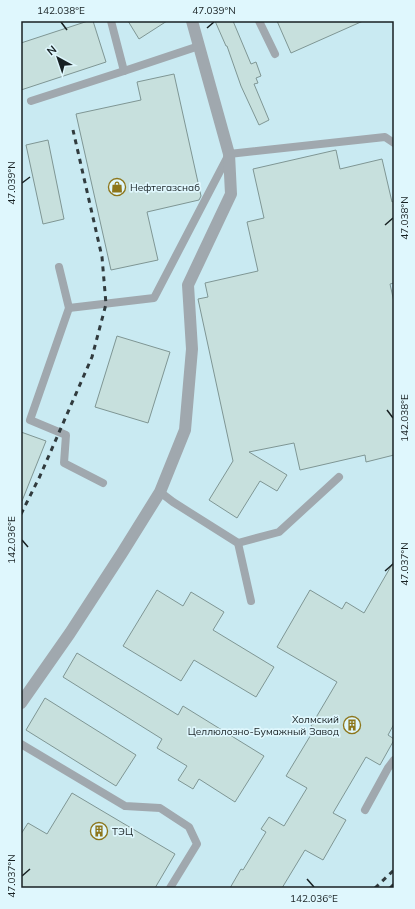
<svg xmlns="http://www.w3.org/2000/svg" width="415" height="909" font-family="Mulish,sans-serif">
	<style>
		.built { fill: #c9eaf2 }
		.building { fill: #c7e0dd; stroke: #7f9694 }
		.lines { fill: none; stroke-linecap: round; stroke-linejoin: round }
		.service { stroke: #a0a8ae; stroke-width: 8 }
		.minor { stroke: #a0a8ae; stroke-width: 12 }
		.rail { stroke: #313b3e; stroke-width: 3; stroke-dasharray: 5 5; stroke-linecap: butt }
		.ticks { fill: none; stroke: #182123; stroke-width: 1.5 }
		.labels { text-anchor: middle; stroke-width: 3.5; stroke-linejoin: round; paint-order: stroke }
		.poi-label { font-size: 10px; fill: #182123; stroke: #dff7fd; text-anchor: start }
		.neatline { fill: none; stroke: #182123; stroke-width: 1.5 }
		.ticks-label { font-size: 10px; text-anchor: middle; fill: #182123 }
	</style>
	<rect width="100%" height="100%" fill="#dff7fd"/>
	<rect class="built" x="21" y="21" width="373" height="867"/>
	<g class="building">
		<polygon points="88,21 93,21 106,62 21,90 21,43"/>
		<polygon points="128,21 167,21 139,39"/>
		<polygon points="215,21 233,21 251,64 256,62 261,76 256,78 258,83 254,84 269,120 259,125 241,86 227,46 226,46"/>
		<polygon points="277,21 363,21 291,53"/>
		<polygon points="174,74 201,196 199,200 147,212 158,260 111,270 76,114 141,100 137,82"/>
		<polygon points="48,140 64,219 43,224 26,145"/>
		<polygon points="336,150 340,169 382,159 392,202 394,201 394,283 390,284 394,302 394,455 366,462 365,455 300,470 294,443 249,452 287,475 277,491 260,481 237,518 209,500 233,461 198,299 208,297 205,283 258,271 247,222 264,218 253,169"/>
		<polygon points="117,336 170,352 148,423 95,407"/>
		<polygon points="21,432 46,441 22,501 21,501"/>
		<polygon points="394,561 394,724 388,735 394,739 394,740 380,765 366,757 333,813 346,820 323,860 305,850 282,888 230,888 241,869 243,870 266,832 261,829 269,817 284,826 307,788 286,776 315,728 311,726 337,682 277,647 310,590 342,609 346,602 364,613"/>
		<polygon points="157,590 183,606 191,592 224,612 213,630 274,667 256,697 194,660 181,681 123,646"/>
		<polygon points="77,653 178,715 183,706 264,756 235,802 199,779 193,789 178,780 187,766 157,748 162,739 63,677"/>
		<polygon points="45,698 136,755 116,786 26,730"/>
		<polygon points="72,793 175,854 155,888 21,888 21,834 28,823 47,834"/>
	</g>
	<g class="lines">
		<g class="service">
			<polyline points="259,21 275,54"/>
			<polyline points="124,71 199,46"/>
			<polyline points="31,101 124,71 111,21"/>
			<polyline points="59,267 69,308 30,420 66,435 64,463 103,483"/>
			<polyline points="69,308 154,298 229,154 385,137 394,143"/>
			<polyline points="160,492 173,502 238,543 251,601"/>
			<polyline points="238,543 279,532 339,477"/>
			<polyline points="21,744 125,806 160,808 189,827 197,844 170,888"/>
			<polyline points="365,810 388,768 394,760"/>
		</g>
		<polyline class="minor" points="21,703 70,633 122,553 160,492 185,430 192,349 188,285 231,194 229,154 192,21"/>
		<g class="rail">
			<polyline points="21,514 40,476 92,357 106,304 102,257 73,130"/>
			<polyline points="375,888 394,870"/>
			<polyline points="390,888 394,884"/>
		</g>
	</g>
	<path class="ticks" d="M 61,22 L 67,30M 207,28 L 214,22M 22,183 L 30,177M 385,225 L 393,218M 387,410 L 393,418M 22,540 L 28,547M 385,571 L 393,564M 22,876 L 30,869M 307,879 L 314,887"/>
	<defs>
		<g id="shop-ring" transform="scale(0.9)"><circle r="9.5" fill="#dff7fd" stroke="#8d761b" stroke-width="1.5"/><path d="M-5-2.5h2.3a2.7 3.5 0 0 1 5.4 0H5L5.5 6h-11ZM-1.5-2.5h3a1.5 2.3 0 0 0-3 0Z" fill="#8d761b"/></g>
		<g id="building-ring" transform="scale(0.9)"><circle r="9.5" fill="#dff7fd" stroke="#8d761b" stroke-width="1.5"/><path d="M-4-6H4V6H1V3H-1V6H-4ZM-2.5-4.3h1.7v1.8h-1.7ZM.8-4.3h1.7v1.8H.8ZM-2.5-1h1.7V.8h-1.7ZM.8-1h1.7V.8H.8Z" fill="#8d761b"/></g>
	</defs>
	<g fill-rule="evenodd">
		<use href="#shop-ring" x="117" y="187"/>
		<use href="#building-ring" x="352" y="725"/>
		<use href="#building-ring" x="99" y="831"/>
	</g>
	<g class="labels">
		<g class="poi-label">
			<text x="130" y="191">Нефтегазснаб</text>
			<text x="339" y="723" text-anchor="end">Холмский<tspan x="339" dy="12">Целлюлозно-Бумажный Завод</tspan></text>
			<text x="112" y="835">ТЭЦ</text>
		</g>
	</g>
	<rect width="415" height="909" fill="none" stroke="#dff7fd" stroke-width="44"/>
	<g transform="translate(58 58) rotate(320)" stroke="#dff7fd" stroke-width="3" paint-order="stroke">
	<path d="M0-3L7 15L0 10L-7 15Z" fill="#182123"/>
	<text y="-6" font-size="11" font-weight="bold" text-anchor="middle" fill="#182123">N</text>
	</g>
	<rect x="22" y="22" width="371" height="865" class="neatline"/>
	<g class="ticks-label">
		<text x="61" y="14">142.038°E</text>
		<text x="214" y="14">47.039°N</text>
		<text transform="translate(11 183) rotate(-90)" y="4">47.039°N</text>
		<text transform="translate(404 218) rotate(-90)" y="4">47.038°N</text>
		<text transform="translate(404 418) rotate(-90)" y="4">142.038°E</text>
		<text transform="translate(11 540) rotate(-90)" y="4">142.036°E</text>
		<text transform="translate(404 564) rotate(-90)" y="4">47.037°N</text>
		<text transform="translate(11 876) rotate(-90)" y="4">47.037°N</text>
		<text x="314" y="902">142.036°E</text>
	</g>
</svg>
